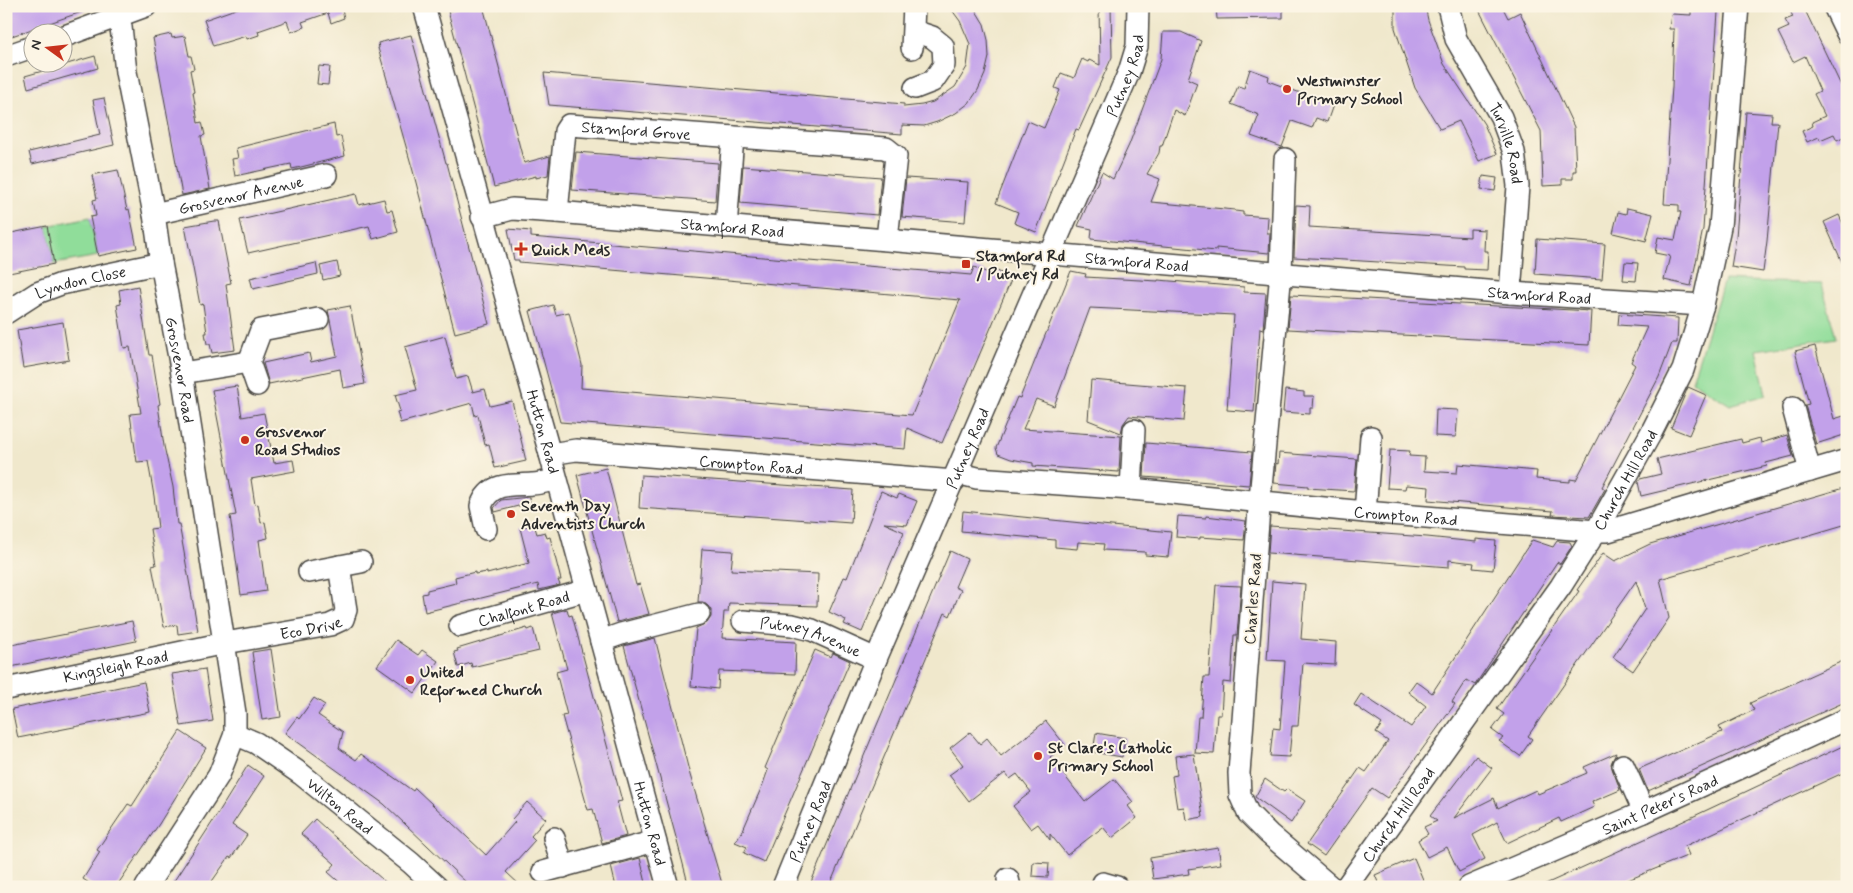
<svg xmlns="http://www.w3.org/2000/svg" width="1853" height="893" font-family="Mynerve,sans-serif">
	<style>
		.green { fill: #90dd9a; stroke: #5e8462 }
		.building { fill: #c2a1ea }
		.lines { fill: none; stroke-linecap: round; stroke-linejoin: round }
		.minor-casing { stroke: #494743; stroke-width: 24 }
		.minor { stroke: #fff; stroke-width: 21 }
		.poi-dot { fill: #c8321e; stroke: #fcf5e5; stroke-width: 2 }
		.labels { text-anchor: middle; stroke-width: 4; stroke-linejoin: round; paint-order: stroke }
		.street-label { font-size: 16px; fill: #2b2b2b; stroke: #fcf5e5 }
		.poi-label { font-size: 16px; font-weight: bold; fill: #2b2b2b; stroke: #fcf5e5; text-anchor: start }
	</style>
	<rect width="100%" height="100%" fill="#fcf5e5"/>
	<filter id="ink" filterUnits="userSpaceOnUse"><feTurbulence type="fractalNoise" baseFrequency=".02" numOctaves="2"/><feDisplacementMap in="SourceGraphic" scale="10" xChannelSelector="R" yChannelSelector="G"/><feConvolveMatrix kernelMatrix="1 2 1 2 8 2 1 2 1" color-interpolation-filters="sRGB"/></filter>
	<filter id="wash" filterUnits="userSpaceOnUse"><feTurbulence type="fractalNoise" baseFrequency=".0096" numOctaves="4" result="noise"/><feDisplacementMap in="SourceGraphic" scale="20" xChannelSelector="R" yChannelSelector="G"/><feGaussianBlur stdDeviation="1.12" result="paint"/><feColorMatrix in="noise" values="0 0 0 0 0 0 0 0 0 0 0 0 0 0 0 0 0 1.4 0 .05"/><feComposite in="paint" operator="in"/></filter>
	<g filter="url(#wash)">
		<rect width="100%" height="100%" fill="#f0e8cc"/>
		<g class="green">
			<polygon points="90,217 98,256 54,264 47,226"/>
			<polygon points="1724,280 1822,284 1836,338 1756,350 1766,395 1730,405 1692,381"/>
		</g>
		<g id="blocks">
			<g class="building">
				<polygon points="6,6 92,6 93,8 6,38"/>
				<polygon points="244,6 341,6 344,18 331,23 328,13 302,22 304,27 291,32 287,21 258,31 259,35 247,39 246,36 213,46 204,20"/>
				<polygon points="464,6 483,6 524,163 550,156 548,175 536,178 536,176 494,187 448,11"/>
				<polygon points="949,6 973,6 984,24 988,40 989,57 985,74 978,90 969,103 956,113 937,122 924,126 902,125 902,134 549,105 544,73 904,104 904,107 922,105 933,102 955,87 967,67 970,44 960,21"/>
				<polygon points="1099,6 1111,6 1112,57 1079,130 1076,129 1036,232 1014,223 1018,212 996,203 1028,121 1044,128 1060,90 1055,88 1061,73 1074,78 1082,59 1088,62 1089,60 1100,65"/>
				<polygon points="1216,6 1283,6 1283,18 1217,19"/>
				<polygon points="1395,6 1425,6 1428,20 1444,64 1484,124 1497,154 1479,161 1459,121 1440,129 1415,88 1395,28"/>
				<polygon points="1477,6 1502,6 1508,18 1520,12 1574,127 1576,171 1573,171 1573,179 1562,179 1562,185 1543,186 1541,131"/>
				<polygon points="1691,6 1717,6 1718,12 1703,229 1691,286 1664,280 1670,256 1655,253 1658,237 1675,240 1681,212 1679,212 1679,205 1664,204 1672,87 1674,29 1669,29 1671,14 1691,15"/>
				<polygon points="1788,6 1803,6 1847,98 1847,135 1837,140 1834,134 1820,140 1819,137 1807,142 1802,131 1813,126 1812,122 1825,116 1814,94 1820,91 1805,56 1793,62 1778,32 1789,27 1785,20 1793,17"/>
				<polygon points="1163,32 1181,32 1201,41 1188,79 1197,83 1185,116 1174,110 1162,146 1160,146 1159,153 1147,174 1160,179 1151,202 1235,210 1235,211 1243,212 1243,215 1268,217 1267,233 1270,233 1269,253 1216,248 1216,251 1091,239 1092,229 1078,226 1102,172 1113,179 1129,145 1161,59"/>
				<polygon points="171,34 172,38 185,36 189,56 191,56 194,69 190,70 194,92 193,92 198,123 202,122 205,135 201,136 210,189 182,195 153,38"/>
				<polygon points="411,35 446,163 447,163 489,324 455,333 413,171 378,48 379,48 378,43"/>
				<polygon points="95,56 98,68 28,88 25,76"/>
				<polygon points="319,66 330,67 328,85 317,84"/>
				<polygon points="1250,69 1269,76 1268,81 1333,105 1327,122 1316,118 1312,128 1292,121 1282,147 1251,136 1259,115 1231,104 1238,86 1244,88"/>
				<polygon points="104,98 114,145 32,164 29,152 100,135 93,100"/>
				<polygon points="1746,112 1772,114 1771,122 1778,122 1767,241 1763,272 1731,267 1736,237"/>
				<polygon points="334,124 336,137 341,136 345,156 301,167 292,169 291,164 235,176 232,159 238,158 236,148"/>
				<polygon points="576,152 718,163 715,201 572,190"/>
				<polygon points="743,166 881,177 877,215 740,203"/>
				<polygon points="118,170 127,210 129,209 137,248 98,256 90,217 96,216 93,200 97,199 92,175"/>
				<polygon points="1483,176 1497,178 1495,191 1481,189"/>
				<polygon points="906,178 968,182 965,222 902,217"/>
				<polygon points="356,194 359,205 384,199 387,211 392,210 398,232 373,239 369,226 248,253 240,220"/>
				<polygon points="1296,205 1310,206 1309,227 1470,237 1470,229 1485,230 1484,251 1488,251 1487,270 1464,269 1464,267 1294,257"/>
				<polygon points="1627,208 1653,214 1646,241 1613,233 1618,212 1626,214"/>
				<polygon points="1839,215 1847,233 1847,273 1824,222"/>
				<polygon points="214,221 219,221 231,283 226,284 235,350 212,353 210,344 207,344 205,333 207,333 203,304 200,305 185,226"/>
				<polygon points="47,226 54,264 9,273 6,260 6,234"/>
				<polygon points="508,229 531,231 531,237 971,275 974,267 993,275 995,270 1012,278 942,443 907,428 905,449 560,422 530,311 553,305 556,315 569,312 582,365 581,388 912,415 960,300 519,262 519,260 514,260"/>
				<polygon points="1537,239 1605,244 1602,279 1535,274"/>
				<polygon points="337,262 340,276 323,280 320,266"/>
				<polygon points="1625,262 1638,263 1636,281 1623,280"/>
				<polygon points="316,263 318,274 253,289 250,278"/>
				<polygon points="1071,271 1086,274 1085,277 1158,281 1158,280 1244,287 1244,292 1266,293 1263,329 1260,328 1254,412 1227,410 1234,315 1090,308 1054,406 1036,399 1023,429 1121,436 1119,472 1033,466 1033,463 1011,459 998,454 996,448 1017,397 1020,398"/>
				<polygon points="138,286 149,355 152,355 160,404 158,405 164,446 173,487 177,524 179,524 198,631 178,634 177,625 164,627 152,566 156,565 150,529 158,528 154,496 148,461 137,462 130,414 141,413 130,347 124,348 117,305 121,304 119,290"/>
				<polygon points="1291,295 1591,311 1589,345 1288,329"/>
				<polygon points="350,306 365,384 343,388 340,369 269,384 263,363 309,353 311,362 337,356 328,310"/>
				<polygon points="1619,314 1678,318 1677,343 1672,343 1659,377 1602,487 1605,489 1589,517 1552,515 1553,511 1428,500 1429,487 1406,485 1405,489 1387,488 1390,450 1410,451 1409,456 1425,457 1424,471 1457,473 1458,464 1537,471 1536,479 1570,482 1570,479 1576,480 1635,365 1631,362 1647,327 1618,325"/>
				<polygon points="63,322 69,360 23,368 17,330"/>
				<polygon points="445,336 456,379 468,376 473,392 485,389 490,406 512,401 526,461 495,468 489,444 485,445 478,415 475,416 472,403 400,423 397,412 400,411 395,395 417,390 405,347"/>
				<polygon points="1815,346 1834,419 1847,415 1847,434 1816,444 1805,405 1809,404 1795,351"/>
				<polygon points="1091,380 1187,388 1184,421 1129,416 1123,424 1121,433 1088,420"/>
				<polygon points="237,386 242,417 264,413 274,463 293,460 295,471 251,479 255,505 258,504 261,523 265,522 268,538 259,540 266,591 241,595 230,516 236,515 212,390"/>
				<polygon points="1688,387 1706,395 1689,435 1671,428"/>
				<polygon points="1285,390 1304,392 1304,396 1314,396 1313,408 1310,408 1310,414 1283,412"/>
				<polygon points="1436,409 1458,410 1456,437 1435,436"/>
				<polygon points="1787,435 1793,456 1766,463 1767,466 1641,496 1638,482 1640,479 1661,474 1657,459 1741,439 1742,443 1760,438 1761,443"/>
				<polygon points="1146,443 1252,452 1249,485 1144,477"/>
				<polygon points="1279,453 1357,459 1354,491 1308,488 1308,486 1274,483 1276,463 1278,464"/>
				<polygon points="606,468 636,585 640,584 649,614 617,622 577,475"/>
				<polygon points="641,475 853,490 851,523 639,508"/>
				<polygon points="1847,487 1847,524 1660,579 1669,618 1633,671 1613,657 1645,609 1636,581 1528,736 1532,739 1520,756 1499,741 1503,738 1492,730 1504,714 1497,709 1579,591 1577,590 1603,553 1615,561 1650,544"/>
				<polygon points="881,491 897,498 899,494 917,501 907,525 884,523 904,532 862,632 844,624 846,620 829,612 844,577 847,578"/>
				<polygon points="529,497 530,503 495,512 494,508 501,500"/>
				<polygon points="963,511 1171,532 1168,557 1145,555 1145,552 1103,550 1104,544 1078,542 1077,549 1055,547 1055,540 961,531"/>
				<polygon points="1178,516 1206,518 1206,516 1246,521 1244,540 1200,537 1200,539 1176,537"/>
				<polygon points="534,524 537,534 545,532 547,538 550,537 561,580 558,580 560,585 539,590 538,584 425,612 422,594 427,593 427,590 456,583 455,577 475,572 475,574 487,572 487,574 529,563 520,528"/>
				<polygon points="1270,526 1427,537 1476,542 1476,539 1496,541 1493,570 1473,568 1474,563 1449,560 1449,567 1268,553"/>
				<polygon points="1532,540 1553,547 1557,541 1570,542 1572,546 1560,564 1557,562 1475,685 1466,680 1452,702 1455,704 1387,798 1372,788 1324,856 1307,844 1360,768 1366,772 1388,741 1376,733 1382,724 1354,705 1361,694 1411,727 1426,706 1408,692 1416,681 1432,693"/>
				<polygon points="702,549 733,551 731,570 818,574 817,606 729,603 728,612 724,612 722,638 796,642 795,674 719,671 718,689 691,686 696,628 707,623 711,617 711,610 708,606 703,602 698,602"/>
				<polygon points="950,551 967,559 955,587 961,590 950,616 945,613 829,887 809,887"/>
				<polygon points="1272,581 1305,584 1301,639 1336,642 1335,665 1303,663 1298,726 1292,726 1289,757 1270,756 1273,728 1280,729 1285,661 1267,660"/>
				<polygon points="1216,585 1241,586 1237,635 1234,635 1231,683 1223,682 1221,715 1217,715 1214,754 1195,753 1198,717 1201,717 1204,677 1209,677"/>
				<polygon points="567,609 569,616 572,615 622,801 617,802 626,836 602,843 593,809 588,810 562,716 567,715 556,672 567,669 552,613"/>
				<polygon points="132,621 136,641 6,668 6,646"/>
				<polygon points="527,628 528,630 533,628 539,651 472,667 471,663 458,667 454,652 458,651 457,649"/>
				<polygon points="655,638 690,775 723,887 689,887 677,841 624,646"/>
				<polygon points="396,640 418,655 422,650 438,661 415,693 377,666"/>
				<polygon points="271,649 281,717 262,720 252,652"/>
				<polygon points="815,650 831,657 833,653 850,661 764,862 744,853 747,847 735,842 743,830 763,784 768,770 765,768"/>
				<polygon points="1847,659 1847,701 1648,791 1639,769 1722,732 1719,727 1754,710 1750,703"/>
				<polygon points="205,669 213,721 181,726 172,674"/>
				<polygon points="144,682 150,712 18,738 12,709"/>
				<polygon points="314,698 325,705 318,715 343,732 339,748 356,760 361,754 413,791 415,788 486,855 515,822 512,819 527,802 546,819 531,836 535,840 506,872 522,887 471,887 384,804 285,733 297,717 299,719"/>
				<polygon points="1046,721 1065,745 1050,757 1085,802 1114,779 1133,802 1128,806 1137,818 1112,838 1103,827 1067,855 1050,834 1050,840 1038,824 1031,829 1013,806 1031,792 1017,774 1010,779 1005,773 969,801 949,775 963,765 950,748 970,732 980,744 987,738 1001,756"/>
				<polygon points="180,731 206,748 159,824 116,887 95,887 83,879 100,852 97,850 128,804 132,806"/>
				<polygon points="1096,733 1125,738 1122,757 1093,752"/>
				<polygon points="1847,744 1847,771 1685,846 1689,855 1611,887 1539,887 1656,834"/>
				<polygon points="1616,753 1611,764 1620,790 1592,802 1594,807 1561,822 1559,818 1507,843 1497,822 1473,835 1485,859 1459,872 1447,847 1427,857 1418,840 1428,834 1424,827 1437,821 1430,816 1476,756 1492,768 1454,818 1494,798 1498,808 1536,790 1538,794 1587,773 1584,767"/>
				<polygon points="1194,754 1203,817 1186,820 1184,807 1177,808 1172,776 1177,775 1175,756"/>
				<polygon points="248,765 264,776 232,825 247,835 231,858 229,857 208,887 170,887 217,815"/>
				<polygon points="1265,779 1284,792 1287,789 1305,801 1291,823 1255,797"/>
				<polygon points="315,819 357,857 391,887 345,887 328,872 335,864 301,834"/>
				<polygon points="1218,847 1221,864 1188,869 1189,874 1153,879 1150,858"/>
				<polygon points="640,858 647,887 616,887 611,866"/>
				<polygon points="1414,858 1424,882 1414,887 1380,887 1375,875"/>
				<polygon points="1033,862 1049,863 1048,877 1032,876"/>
			</g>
		</g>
	</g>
	<g filter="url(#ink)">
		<use href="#blocks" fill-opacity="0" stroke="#494743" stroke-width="1"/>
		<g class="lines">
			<g class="minor-casing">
				<g id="minor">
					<path id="s1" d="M 115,6 L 121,27 L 126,72 L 154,214 L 161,263 L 182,373 L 235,713 L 235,734 L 219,775 L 146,887"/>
					<path id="s2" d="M 424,6 L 550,454 L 668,887"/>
					<path id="s3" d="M 1448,6 L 1456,39 L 1501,117 L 1514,152 L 1518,186 L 1510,293"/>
					<polyline points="1834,6 1847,33"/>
					<polyline points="914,31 932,37 943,46 944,65 933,81 915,88"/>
					<polyline points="62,37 146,6"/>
					<polyline points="912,48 914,6"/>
					<polyline points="6,56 32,47"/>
					<polyline points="1285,159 1281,272 1259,509 1239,773 1240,795 1248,813 1269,834 1331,887"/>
					<path id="s4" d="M 557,212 L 565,131 L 569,125 L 886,148 L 896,156 L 887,239"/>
					<path id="s5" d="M 154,214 L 326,175"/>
					<path id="s6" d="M 482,217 L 512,209 L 557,212 L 1510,293 L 1703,305"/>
					<polyline points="726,227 733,137"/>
					<path id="s7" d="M 6,313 L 37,293 L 61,284 L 161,263"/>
					<polyline points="182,373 249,362"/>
					<polyline points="257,385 249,362 261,330 318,319"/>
					<polyline points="1793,408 1810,471"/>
					<path id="s8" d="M 550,454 L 576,450 L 954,481"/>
					<path id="s9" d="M 957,473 L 977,478 L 1131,489 L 1365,512 L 1596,531 L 1608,531 L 1847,460"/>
					<polyline points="1131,489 1134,430"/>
					<polyline points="1365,512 1371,437"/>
					<path d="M 486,529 L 481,506 C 490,481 511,486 532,484 C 540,484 549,481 556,479"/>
					<polyline points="309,572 361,562"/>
					<path id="s10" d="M 743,621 L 792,625 L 812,630 L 876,659"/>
					<path id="s11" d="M 460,626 L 587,590"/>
					<polyline points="601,641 621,634 699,614"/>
					<path id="s12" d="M 6,689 L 225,643 L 330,625 L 343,619 L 346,610 L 339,566"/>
					<path id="s13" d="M 235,734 L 256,743 L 301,774 L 411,863 L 437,887"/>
					<polyline points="1623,765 1644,812"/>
					<polyline points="554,838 563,867"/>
					<polyline points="543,872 655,841"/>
					<polyline points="1008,879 1010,887"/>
					<polyline points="1103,883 1117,887"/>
					<path id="s14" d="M 783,887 L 876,659 L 1129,72 L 1137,46 L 1138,6"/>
					<path id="s15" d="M 1346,887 L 1561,586 L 1596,531 L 1651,433 L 1683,370 L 1703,305 L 1720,227 L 1738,6"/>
					<path id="s16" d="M 1469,887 L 1644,812 L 1847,719"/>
				</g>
			</g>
			<use href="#minor" class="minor"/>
		</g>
	</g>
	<g class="poi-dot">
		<circle cx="1287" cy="89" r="5"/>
		<path d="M518.5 241.5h5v5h5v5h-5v5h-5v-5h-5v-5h5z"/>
		<rect x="961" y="259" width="10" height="10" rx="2.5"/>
		<circle cx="245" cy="440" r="5"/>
		<circle cx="511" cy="514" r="5"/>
		<circle cx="410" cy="680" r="5"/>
		<circle cx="1038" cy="756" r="5"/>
	</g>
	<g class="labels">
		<g class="street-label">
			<text dy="6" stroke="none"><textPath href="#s14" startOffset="881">Putney Road</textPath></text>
			<text dy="6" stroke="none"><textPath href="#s4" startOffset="156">Stamford Grove</textPath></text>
			<text dy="6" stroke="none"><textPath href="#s3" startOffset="151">Turville Road</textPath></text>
			<text dy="6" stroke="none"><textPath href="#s5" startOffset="89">Grosvenor Avenue</textPath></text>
			<text dy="6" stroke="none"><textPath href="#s6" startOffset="252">Stamford Road</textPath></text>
			<text dy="6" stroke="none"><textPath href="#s6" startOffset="658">Stamford Road</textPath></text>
			<text dy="6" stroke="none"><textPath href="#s7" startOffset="82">Lyndon Close</textPath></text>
			<text dy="6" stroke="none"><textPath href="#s6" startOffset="1062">Stamford Road</textPath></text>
			<text dy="6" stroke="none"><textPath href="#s1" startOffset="370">Grosvenor Road</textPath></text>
			<text dy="6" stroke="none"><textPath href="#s2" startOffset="442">Hutton Road</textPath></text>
			<text dy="6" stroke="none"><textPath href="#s14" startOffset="476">Putney Road</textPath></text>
			<text dy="6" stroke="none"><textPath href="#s8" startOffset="202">Crompton Road</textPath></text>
			<text dy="6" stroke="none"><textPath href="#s15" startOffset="494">Church Hill Road</textPath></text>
			<text dy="6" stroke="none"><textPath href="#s9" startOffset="451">Crompton Road</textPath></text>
			<text transform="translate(1252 599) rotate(-86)" y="6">Charles Road</text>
			<text dy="6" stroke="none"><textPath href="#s11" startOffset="66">Chalfont Road</textPath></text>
			<text dy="6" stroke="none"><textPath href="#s12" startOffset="311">Eco Drive</textPath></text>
			<text dy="6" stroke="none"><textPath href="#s10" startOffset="70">Putney Avenue</textPath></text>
			<text dy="6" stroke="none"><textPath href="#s12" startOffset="112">Kingsleigh Road</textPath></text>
			<text dy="6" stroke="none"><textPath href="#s13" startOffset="128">Wilton Road</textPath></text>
			<text dy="6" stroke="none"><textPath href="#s16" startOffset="208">Saint Peter's Road</textPath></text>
			<text dy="6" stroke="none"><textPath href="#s15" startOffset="89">Church Hill Road</textPath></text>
			<text dy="6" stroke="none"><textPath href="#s14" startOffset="71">Putney Road</textPath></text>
			<text dy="6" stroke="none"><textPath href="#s2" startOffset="848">Hutton Road</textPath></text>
		</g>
		<g class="poi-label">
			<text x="1297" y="86">Westminster<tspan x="1297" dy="18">Primary School</tspan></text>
			<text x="531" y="255">Quick Meds</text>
			<text x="976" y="261">Stamford Rd<tspan x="976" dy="18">/ Putney Rd</tspan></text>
			<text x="255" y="437">Grosvenor<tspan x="255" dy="18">Road Studios</tspan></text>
			<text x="521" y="511">Seventh Day<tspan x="521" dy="18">Adventists Church</tspan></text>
			<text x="420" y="677">United<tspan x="420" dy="18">Reformed Church</tspan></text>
			<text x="1048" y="753">St Clare's Catholic<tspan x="1048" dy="18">Primary School</tspan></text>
		</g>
	</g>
	<rect width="1853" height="893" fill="none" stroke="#fcf5e5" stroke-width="25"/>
	<g transform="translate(48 48) rotate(285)"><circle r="24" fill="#fcf5e5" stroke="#a8a49b"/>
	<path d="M0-4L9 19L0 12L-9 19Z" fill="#c8321e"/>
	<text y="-8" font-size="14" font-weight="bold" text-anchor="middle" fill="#2b2b2b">N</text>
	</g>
</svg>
